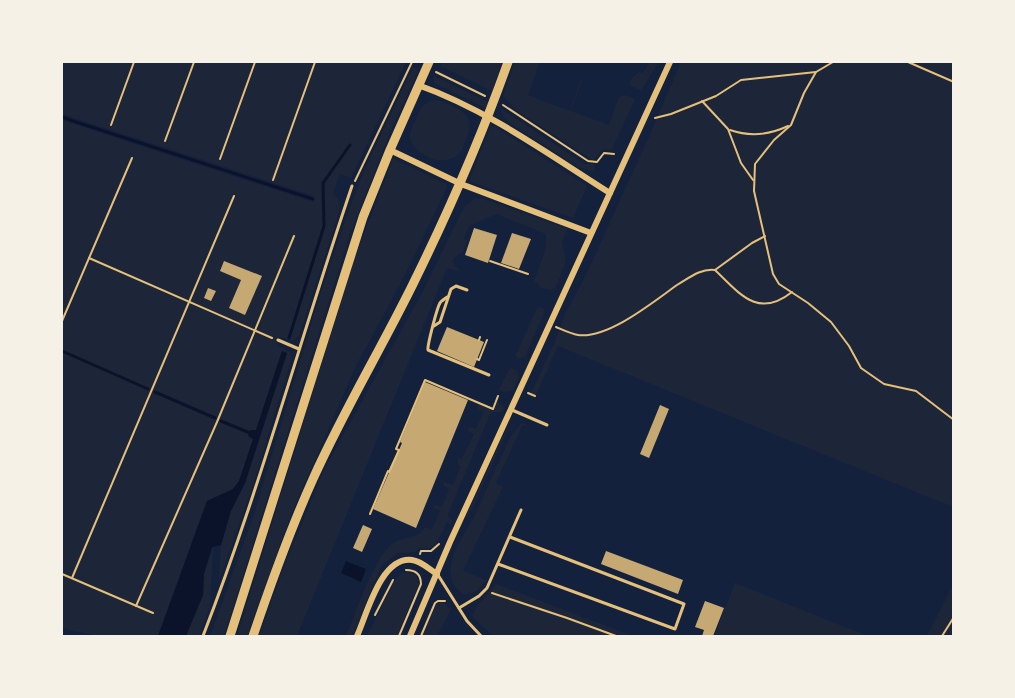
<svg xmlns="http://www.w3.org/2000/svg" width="1015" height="698" font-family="'Sofia Sans Condensed',sans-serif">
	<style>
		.green { fill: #1d2539 }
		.water { fill: #0b132b }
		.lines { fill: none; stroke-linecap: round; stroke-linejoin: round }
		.stream { stroke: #0b132b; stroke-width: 3 }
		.building { fill: #c6a872 }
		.path { stroke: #e5c07b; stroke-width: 2 }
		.service { stroke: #e5c07b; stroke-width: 3 }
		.minor { stroke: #e5c07b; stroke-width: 6 }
		.secondary { stroke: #e5c07b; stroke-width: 9 }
	</style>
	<rect width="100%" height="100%" fill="#14213d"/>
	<g class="green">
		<polygon points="62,62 406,62 351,178 340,174 333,193 339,200 340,209 299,336 293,341 279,337 277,345 290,352 292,358 252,488 219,581 221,545 231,511 245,483 287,353 282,351 256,430 250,430 253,439 239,481 233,489 207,501 158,636 97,636 62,628 62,120 313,202 314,196 62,114"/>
		<polygon points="442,62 502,62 492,91 440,66"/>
		<polygon points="515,62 540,62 528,95 570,111 581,79 590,82 582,80 571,111 609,125 619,97 625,95 635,99 612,149 602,150 593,160 517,111 503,96"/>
		<polygon points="650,62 659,62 641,90 629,85 631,79 639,72 643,73"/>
		<polygon points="681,62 953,62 953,507 558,346 536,395 531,393 554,344 565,314 585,277 651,132"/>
		<polygon points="413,67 419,69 389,135 350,234 224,636 210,636 254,514 319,298 347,215 364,171"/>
		<polygon points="434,76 488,102 486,108 434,83"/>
		<path d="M 434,100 C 441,100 446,103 452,106 C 475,117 472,126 463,147 C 453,173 412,156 410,137 C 410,130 413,125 416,119 C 420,109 423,103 434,100 Z"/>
		<polygon points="500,108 584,164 594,164 594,172 580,168 510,123 504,117"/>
		<polygon points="494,126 587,186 573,218 471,182 470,178 490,128"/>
		<polygon points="393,158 446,184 447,187 407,271 355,368 291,515 247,636 237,636 353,263"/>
		<polygon points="474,199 483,199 568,229 562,242 566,261 556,287 551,290 541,288 537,282 534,282 546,247 546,234 496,214 469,226 464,239 467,241 463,252 456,256 452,261 459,271 447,268 297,636 259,636 285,564 323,472 423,291 464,207"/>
		<polygon points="538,306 544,309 544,313 525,357 519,359 515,356"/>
		<polygon points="510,367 517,371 519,377 513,391 504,392 499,390"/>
		<path d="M 497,401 L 503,406 L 504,409 L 502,412 L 492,412 L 490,414 L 448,514 L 448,517 L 452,520 L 451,524 L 447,522 C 440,536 437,552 418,548 L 416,552 L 398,553 L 382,565 L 352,636 L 346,636 C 355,615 375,555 393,543 C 405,536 417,540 425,527 L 432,529 L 440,511 L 434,508 L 434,505 L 442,507 L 449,489 L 444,486 L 443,483 L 445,482 L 453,485 L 461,466 L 458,465 L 458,458 L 462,459 L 474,434 L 468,431 L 468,429 L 470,427 L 476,429 L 484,412 L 478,409 L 478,404 L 493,410 Z"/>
		<path d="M 521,423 L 528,425 L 522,426 L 496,483 L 503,487 L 463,571 L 486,580 L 477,591 L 464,595 C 458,590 452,585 451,577 C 447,556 467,531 476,513 C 487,488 498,463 510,438 C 513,432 518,429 521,423 Z"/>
		<polygon points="515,424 507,432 468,518 466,517 503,436 507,430"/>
		<polygon points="213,547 210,607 199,636 186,636 203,595 204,574"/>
		<polygon points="406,572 416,575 419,584 397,636 367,636 395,580 401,574"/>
		<polygon points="735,583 860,633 868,636 714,636"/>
		<polygon points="496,584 633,636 494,636 474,619 472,615 477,606"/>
		<polygon points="953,585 953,636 927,636"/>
		<polygon points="442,601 449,608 452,608 437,636 422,636 436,605"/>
	</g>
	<g class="water">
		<polygon points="282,351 287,353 245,483 231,511 221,545 212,547 204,574 203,595 186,636 158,636 207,501 233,489 239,481 253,439 248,436 250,430 256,430"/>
		<polygon points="346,561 366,569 361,582 341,573"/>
	</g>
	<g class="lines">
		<g class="stream">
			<polyline points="62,117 68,119"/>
			<polyline points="70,120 313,199"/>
			<polyline points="289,338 324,226 323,183 350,145"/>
			<polyline points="62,351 148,389"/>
			<polyline points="155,392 215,418"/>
			<polyline points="221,421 250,433"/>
		</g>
	</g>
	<g class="building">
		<polygon points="474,228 497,235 488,263 465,255"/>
		<polygon points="512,233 531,239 519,269 501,263"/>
		<polygon points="224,261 262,276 245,315 229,308 241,280 220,271"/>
		<polygon points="208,288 216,291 211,301 204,298"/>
		<polygon points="447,327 484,342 474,367 437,351"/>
		<polygon points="425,382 468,400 416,528 373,509 402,443 400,442"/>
		<polygon points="660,405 669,409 649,458 640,454"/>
		<polygon points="363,525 372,529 362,552 353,548"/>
		<polygon points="606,551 683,580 678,594 601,564"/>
		<polygon points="705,601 724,608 713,636 702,636 704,630 695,627"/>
	</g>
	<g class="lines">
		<g class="path">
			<polyline points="908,62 954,82"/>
			<polyline points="436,72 485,96"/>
			<polyline points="816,72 804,93 791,125 774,140 755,164 754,191 773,274 779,284 808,303 831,322 849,346 861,368 884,384 916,391 954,420"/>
			<polyline points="702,101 728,129 741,163 753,180"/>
			<polyline points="503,105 588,161 597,162 604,153 614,154"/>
			<polyline points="655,118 671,114 716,96 741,80 816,72 833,62"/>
			<polyline points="111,125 134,62"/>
			<path d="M 730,130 C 750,137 769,135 788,126"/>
			<polyline points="165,141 194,62"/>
			<polyline points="220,159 255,62"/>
			<polyline points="273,180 315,62"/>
			<polyline points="355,181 412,62"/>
			<polyline points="89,258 272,338"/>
			<polyline points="490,261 528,274"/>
			<path d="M 715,270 C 740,294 758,319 792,292"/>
			<polyline points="62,321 132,158"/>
			<path d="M 556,327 C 563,330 571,334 578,335 C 608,339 653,302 677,285 C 689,278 701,268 715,270 L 752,243 L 765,236"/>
			<polyline points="479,340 480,337"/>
			<polyline points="477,359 479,360 487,340"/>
			<polyline points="528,393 535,396"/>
			<polyline points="389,472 399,450 396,449 425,380 493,409 498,396"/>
			<polyline points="370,514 388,471"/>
			<polyline points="420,554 421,551 431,551 439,544"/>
			<polyline points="62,574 153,613"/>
			<polyline points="72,578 234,196"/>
			<polyline points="492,593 567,618 616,636"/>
			<polyline points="136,606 217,422 294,236"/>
			<polyline points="375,615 393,580"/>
			<path d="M 399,636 L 421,584 C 421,575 416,570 406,570"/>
			<polyline points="421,636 435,603 438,601 445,601"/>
			<polyline points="942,636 954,617"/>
		</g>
		<g class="service">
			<path d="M 447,297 C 446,298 440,302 440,303 C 437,308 427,346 428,350 L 489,375"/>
			<polyline points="434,326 440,322 451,289 456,286 467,290"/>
			<polyline points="278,340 299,349"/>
			<polyline points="512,410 547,425"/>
			<polyline points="498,564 675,629 684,604 510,537"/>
			<polyline points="438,575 467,621 481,636"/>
			<polyline points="459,608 479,596 487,588 521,510"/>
			<path d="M 203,636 C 260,489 301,336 352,186"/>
		</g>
		<g class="minor">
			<path d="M 418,85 C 488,110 548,154 610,193"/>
			<polyline points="390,150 461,184 591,233"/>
			<path d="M 357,636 C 367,614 381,556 412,560 C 421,561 429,569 437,574"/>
			<polyline points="410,636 450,542 670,62"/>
		</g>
		<g class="secondary">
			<polyline points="230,636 363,217 390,150 429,62"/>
			<path d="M 253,636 C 271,583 290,530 313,479 C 343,412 381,349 413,284 C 449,211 481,138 508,62"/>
		</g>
	</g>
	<rect width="1015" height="698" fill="none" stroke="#f6f1e7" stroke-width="126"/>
</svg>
